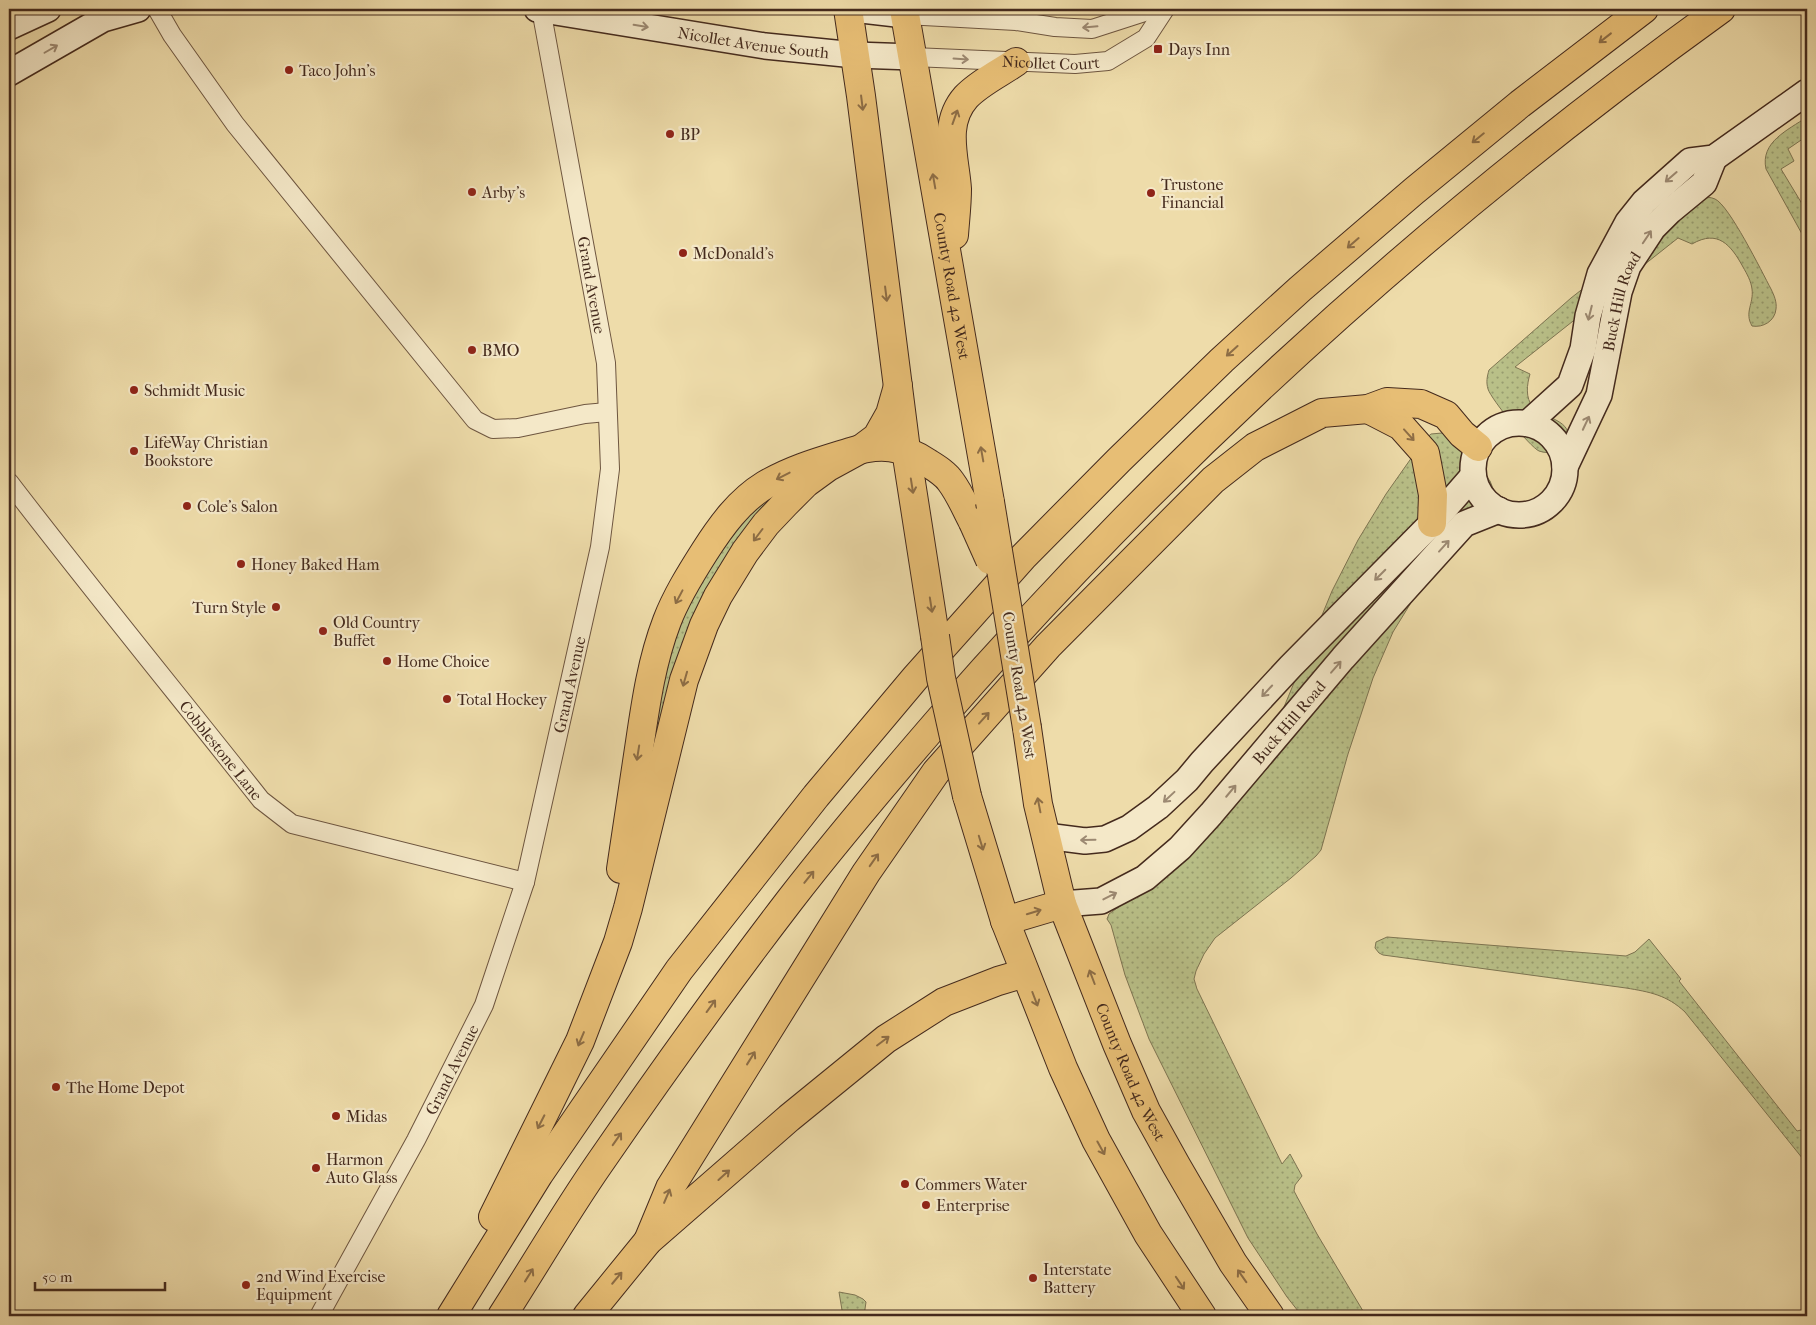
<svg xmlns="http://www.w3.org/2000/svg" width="1816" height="1325" font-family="'IM FELL French Canon',serif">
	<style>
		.grass { fill: url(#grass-dots); stroke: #7e7552 }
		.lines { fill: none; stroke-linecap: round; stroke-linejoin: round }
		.street-casing { stroke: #6e5640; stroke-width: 20 }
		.secondary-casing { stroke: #442a1d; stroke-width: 28 }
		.highway-casing { stroke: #442a1d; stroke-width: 30 }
		.street { stroke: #f4e8c8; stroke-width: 18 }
		.secondary { stroke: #f4e8c8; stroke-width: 25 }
		.highway { stroke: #e7be75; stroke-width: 28 }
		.highway-bridge-casing { stroke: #442a1d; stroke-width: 30; stroke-linecap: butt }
		.highway-bridge { stroke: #e7be75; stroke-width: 28 }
		.oneway { stroke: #9c8972 }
		.oneway2 { stroke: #8d6d45 }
		.poi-dot { fill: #8f2418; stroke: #f4e8c8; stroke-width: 2 }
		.labels { text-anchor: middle; stroke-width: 4.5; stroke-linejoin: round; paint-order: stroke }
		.street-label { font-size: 16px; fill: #442a1d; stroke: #f4e8c8 }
		.poi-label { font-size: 16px; fill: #442a1d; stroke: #f4e8c8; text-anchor: start }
	</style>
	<defs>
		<pattern id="grass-dots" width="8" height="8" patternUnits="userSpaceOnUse" patternTransform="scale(1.25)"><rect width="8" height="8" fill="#b9c088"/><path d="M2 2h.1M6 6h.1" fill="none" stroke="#989c6f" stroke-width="1.8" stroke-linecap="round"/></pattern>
	</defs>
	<rect width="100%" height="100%" fill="#eedcaa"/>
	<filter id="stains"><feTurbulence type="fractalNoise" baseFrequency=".004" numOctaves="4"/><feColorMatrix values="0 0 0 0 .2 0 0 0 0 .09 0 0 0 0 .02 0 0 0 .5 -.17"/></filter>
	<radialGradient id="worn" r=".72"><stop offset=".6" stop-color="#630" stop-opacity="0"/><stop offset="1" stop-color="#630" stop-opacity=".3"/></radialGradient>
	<g class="grass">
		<path d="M 1807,117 L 1807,136 L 1788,149 L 1794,161 L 1781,169 L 1807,212 L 1807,243 L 1766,169 C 1760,142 1788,130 1807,117 Z"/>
		<path d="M 1700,197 C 1705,197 1711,197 1715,199 C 1729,205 1762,272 1771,289 C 1774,295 1777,302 1776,309 C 1775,321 1763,328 1752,326 C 1744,312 1754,304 1752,289 C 1751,281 1747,274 1743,267 C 1731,245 1718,229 1692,244 L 1678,238 L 1515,367 L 1530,374 C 1527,384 1525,398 1533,407 C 1543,418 1576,421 1566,441 C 1561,451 1550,455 1539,451 C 1530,447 1491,399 1488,389 C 1486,382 1487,377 1489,370 L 1571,298 Z"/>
		<polygon points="1442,433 1451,435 1459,441 1490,481 1494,491 1494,500 1420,588 1393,632 1373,678 1348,754 1321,850 1316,856 1291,878 1215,938 1204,954 1196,971 1194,979 1197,989 1282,1164 1290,1154 1302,1176 1295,1185 1294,1191 1317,1234 1366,1316 1302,1316 1287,1297 1248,1238 1149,1039 1125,975 1111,925 1107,919 1109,914 1170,869 1263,754 1284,707 1332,591 1358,540 1386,494 1424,440 1431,434"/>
		<polygon points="770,492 775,496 745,532 648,790 662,662 704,566"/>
		<path d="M 1387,937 L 1626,956 L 1635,952 L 1649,939 L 1681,979 L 1679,981 L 1797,1131 L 1801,1130 L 1807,1138 L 1807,1164 L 1685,1012 C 1667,995 1650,992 1626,988 L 1383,955 L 1379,953 L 1375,948 L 1376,942 Z"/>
		<polygon points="839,1292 855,1295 863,1299 866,1302 864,1316 843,1316"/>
	</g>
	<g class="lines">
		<g class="street-casing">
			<g id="street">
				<polyline points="157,9 172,35 235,124 475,420 493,429 518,428 585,414 607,412"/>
				<polyline points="905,15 1016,21 1055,27 1092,29 1154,9"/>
				<path id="s1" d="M 913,57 L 1075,64 L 1108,61 L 1146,38 L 1165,9"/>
				<path id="s2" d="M 9,482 C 91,589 177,694 261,800 L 292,824 L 525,882"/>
				<path id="s3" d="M 319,1316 L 416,1140 L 484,1005 L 525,882 L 600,547 L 610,469 L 606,363 L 541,9"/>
			</g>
		</g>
		<g class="secondary-casing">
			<g id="secondary">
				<path id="s4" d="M 537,9 L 765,46 L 855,55 L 913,57"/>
				<polyline points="853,9 905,15"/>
				<polyline points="9,27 48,9"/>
				<polyline points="9,73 103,19 138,9"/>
				<polyline points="1528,423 1570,385 1583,349 1588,316 1600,274 1628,222 1644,202 1690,161 1714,158 1807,92"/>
				<circle cx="1519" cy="469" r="46"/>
				<path id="s5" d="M 1565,467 L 1599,395 L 1619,292 L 1628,266 L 1653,228 L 1670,211 L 1704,183 L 1714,158"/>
				<polyline points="1046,836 1085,841 1105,839 1129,828 1158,807 1187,780 1202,762 1291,666 1432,523 1473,476"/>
				<path id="s6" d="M 1062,904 L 1101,901 L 1145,878 L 1180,848 L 1211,814 L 1343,658 L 1464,524 L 1499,510"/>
			</g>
		</g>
		<g class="highway-casing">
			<g id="highway">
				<polyline points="848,9 861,96 906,450 935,636"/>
				<path id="s7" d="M 904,9 L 990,502"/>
				<path d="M 954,235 C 955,220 957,205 957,189 C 955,158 942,124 966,97 C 979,83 1000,73 1016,62"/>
				<polyline points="1368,409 1401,426 1425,453 1433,495 1432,523"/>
				<path id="s8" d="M 1027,728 L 1038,804 L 1062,904 L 1117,1044 L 1146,1111 L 1176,1165 L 1233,1263 L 1270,1316"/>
				<polyline points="967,796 1005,921 1063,1068 1096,1140 1148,1234 1202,1316"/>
				<path d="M 621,869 C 627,827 634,784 640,742 C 646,701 652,660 667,621 C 676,597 691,573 705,551 C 721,526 739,501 765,485 C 792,469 821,461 850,452 C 881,443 901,445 928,463 C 936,468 946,474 951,482 C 960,494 966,509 973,522"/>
				<polyline points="1005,921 1062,904"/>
				<polyline points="493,1217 580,1041 618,942 628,908 684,680 704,625 718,596 745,552 766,524 785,504 806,483 828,467 861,449 877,437 890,414 898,386"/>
				<polyline points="648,1241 670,1188 866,873 936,772 1048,646 1213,480 1255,447 1322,413 1368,409 1387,402 1421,404 1446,415 1462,434 1478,447"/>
				<polyline points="451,1316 539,1174 679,970 816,796 916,677 1023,557 1119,460 1222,360 1300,289 1414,191 1520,104 1644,9"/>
				<path d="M 502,1316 C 535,1265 565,1213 599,1164 C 661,1074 724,986 790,900 C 838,838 889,778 940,719 C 1172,453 1435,215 1721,9"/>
				<polyline points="587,1316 648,1241 789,1118 886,1039 944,1002 998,981 1025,973"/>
			</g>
		</g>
		<use href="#street" class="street"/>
		<use href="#secondary" class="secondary"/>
		<use href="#highway" class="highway"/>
		<g class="highway-bridge-casing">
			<g id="highway-bridge">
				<polyline points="990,502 1027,728"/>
				<polyline points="973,522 990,560"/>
				<polyline points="935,636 941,678 967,796"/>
			</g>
		</g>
		<use href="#highway-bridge" class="highway-bridge"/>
	</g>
	<defs><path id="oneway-shaft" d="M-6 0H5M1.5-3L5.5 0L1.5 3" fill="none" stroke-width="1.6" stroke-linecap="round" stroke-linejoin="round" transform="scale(1.25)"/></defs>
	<g class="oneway">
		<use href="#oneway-shaft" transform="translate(641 26) rotate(9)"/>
		<use href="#oneway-shaft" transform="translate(1090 27) rotate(175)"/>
		<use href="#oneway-shaft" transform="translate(51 49) rotate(-30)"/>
		<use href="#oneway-shaft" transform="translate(961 59) rotate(4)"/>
		<use href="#oneway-shaft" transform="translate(1671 177) rotate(139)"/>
		<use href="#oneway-shaft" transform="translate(1647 237) rotate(-56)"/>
		<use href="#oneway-shaft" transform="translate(1590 313) rotate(104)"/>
		<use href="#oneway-shaft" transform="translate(1586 423) rotate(-65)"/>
		<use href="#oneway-shaft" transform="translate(1444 546) rotate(-48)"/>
		<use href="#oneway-shaft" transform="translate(1380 575) rotate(135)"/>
		<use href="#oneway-shaft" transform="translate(1336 667) rotate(-49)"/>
		<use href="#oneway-shaft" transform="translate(1267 691) rotate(133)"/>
		<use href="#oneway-shaft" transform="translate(1231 791) rotate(-50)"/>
		<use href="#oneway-shaft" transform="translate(1169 797) rotate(137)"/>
		<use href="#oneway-shaft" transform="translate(1088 840) rotate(179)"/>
		<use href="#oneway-shaft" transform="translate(1110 896) rotate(-27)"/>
	</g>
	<g class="oneway2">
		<use href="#oneway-shaft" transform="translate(1605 38) rotate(142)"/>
		<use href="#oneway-shaft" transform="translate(862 103) rotate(83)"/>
		<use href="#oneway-shaft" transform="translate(955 117) rotate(-70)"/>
		<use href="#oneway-shaft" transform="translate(1478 138) rotate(141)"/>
		<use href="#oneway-shaft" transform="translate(934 181) rotate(-100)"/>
		<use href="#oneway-shaft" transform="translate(1353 243) rotate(139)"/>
		<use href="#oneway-shaft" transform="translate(886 294) rotate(83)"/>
		<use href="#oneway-shaft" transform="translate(1232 351) rotate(138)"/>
		<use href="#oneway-shaft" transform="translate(1409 435) rotate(48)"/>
		<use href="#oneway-shaft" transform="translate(982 454) rotate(-100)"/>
		<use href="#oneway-shaft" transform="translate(783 476) rotate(153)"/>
		<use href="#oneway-shaft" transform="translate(912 486) rotate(81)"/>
		<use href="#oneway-shaft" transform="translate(758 535) rotate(127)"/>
		<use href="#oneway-shaft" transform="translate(679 597) rotate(118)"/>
		<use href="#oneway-shaft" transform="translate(931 605) rotate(81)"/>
		<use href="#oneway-shaft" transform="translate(685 679) rotate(106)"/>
		<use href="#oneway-shaft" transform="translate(984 718) rotate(-48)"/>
		<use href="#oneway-shaft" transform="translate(638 753) rotate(99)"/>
		<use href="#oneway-shaft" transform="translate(1039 805) rotate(-101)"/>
		<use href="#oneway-shaft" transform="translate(981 843) rotate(73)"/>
		<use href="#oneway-shaft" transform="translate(874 860) rotate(-55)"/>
		<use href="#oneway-shaft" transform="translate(809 877) rotate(-51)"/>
		<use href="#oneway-shaft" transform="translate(1034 912) rotate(-17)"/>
		<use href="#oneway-shaft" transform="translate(1092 977) rotate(-111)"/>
		<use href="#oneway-shaft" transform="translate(1035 999) rotate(69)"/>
		<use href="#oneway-shaft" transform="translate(711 1006) rotate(-54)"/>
		<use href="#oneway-shaft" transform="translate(581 1039) rotate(113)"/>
		<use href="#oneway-shaft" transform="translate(883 1041) rotate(-37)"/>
		<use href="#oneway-shaft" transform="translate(751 1058) rotate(-58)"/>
		<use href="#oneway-shaft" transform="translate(541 1122) rotate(117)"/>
		<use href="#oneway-shaft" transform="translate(617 1139) rotate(-55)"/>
		<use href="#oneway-shaft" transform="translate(1101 1148) rotate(61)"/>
		<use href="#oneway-shaft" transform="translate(724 1175) rotate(-42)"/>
		<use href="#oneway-shaft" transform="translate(667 1196) rotate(-67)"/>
		<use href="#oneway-shaft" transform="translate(529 1275) rotate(-58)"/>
		<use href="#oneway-shaft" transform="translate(1242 1276) rotate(-125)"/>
		<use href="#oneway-shaft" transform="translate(617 1278) rotate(-50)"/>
		<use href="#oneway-shaft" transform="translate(1180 1283) rotate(56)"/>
	</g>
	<g class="poi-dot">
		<rect x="1153" y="44" width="10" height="10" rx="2.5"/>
		<circle cx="289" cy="70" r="5"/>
		<circle cx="670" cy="134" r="5"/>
		<circle cx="472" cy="192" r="5"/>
		<circle cx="1151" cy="193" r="5"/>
		<circle cx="683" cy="253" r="5"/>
		<circle cx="472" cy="350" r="5"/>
		<circle cx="134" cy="390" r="5"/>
		<circle cx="134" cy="451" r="5"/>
		<circle cx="187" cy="506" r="5"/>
		<circle cx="241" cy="564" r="5"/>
		<circle cx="276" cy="607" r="5"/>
		<circle cx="323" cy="631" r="5"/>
		<circle cx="387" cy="661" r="5"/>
		<circle cx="447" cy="699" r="5"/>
		<circle cx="56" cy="1087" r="5"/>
		<circle cx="336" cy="1116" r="5"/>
		<circle cx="316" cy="1168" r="5"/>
		<circle cx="905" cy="1184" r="5"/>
		<circle cx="926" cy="1205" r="5"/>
		<circle cx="1033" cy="1278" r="5"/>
		<circle cx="246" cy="1285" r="5"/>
	</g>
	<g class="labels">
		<g class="street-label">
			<text dy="6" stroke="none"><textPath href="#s4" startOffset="219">Nicollet Avenue South</textPath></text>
			<text dy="6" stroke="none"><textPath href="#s1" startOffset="138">Nicollet Court</textPath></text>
			<text transform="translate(592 285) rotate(80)" y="6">Grand Avenue</text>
			<text dy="6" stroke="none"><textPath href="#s7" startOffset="281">County Road 42 West</textPath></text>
			<text dy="6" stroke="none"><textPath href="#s5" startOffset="176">Buck Hill Road</textPath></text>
			<text dy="6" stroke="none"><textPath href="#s3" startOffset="684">Grand Avenue</textPath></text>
			<text transform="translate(1020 685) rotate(81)" y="6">County Road 42 West</text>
			<text dy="6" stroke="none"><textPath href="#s6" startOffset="301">Buck Hill Road</textPath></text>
			<text dy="6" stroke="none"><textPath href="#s2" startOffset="342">Cobblestone Lane</textPath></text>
			<text dy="6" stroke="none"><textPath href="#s3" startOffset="280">Grand Avenue</textPath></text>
			<text dy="6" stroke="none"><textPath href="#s8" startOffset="361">County Road 42 West</textPath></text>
		</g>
		<g class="poi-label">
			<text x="1168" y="55">Days Inn</text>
			<text x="299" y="76">Taco John's</text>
			<text x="680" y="140">BP</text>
			<text x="1161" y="190">Trustone<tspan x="1161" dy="18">Financial</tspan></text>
			<text x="482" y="198">Arby's</text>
			<text x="693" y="259">McDonald's</text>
			<text x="482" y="356">BMO</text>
			<text x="144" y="396">Schmidt Music</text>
			<text x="144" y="448">LifeWay Christian<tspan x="144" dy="18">Bookstore</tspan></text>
			<text x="197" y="512">Cole's Salon</text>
			<text x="251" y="570">Honey Baked Ham</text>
			<text x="266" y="613" text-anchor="end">Turn Style</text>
			<text x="333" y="628">Old Country<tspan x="333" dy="18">Buffet</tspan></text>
			<text x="397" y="667">Home Choice</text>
			<text x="457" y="705">Total Hockey</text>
			<text x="66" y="1093">The Home Depot</text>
			<text x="346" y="1122">Midas</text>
			<text x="326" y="1165">Harmon<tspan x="326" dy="18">Auto Glass</tspan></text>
			<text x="915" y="1190">Commers Water</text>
			<text x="936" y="1211">Enterprise</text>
			<text x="1043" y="1275">Interstate<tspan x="1043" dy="18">Battery</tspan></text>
			<text x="256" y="1282">2nd Wind Exercise<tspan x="256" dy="18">Equipment</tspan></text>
		</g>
	</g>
	<rect width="1816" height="1325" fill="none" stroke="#eedcaa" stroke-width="30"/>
	<rect x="10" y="10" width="1796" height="1305" fill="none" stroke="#442a1d" stroke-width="2.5"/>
	<rect x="15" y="15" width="1786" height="1295" fill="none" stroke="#442a1d"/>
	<path d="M35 1282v8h130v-8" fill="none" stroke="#442a1d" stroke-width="2.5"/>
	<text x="42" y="1282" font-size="15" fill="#442a1d" stroke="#f4e8c8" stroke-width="4" paint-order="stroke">50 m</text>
	<rect width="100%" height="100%" filter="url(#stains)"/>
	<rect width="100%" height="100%" fill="url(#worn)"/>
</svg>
